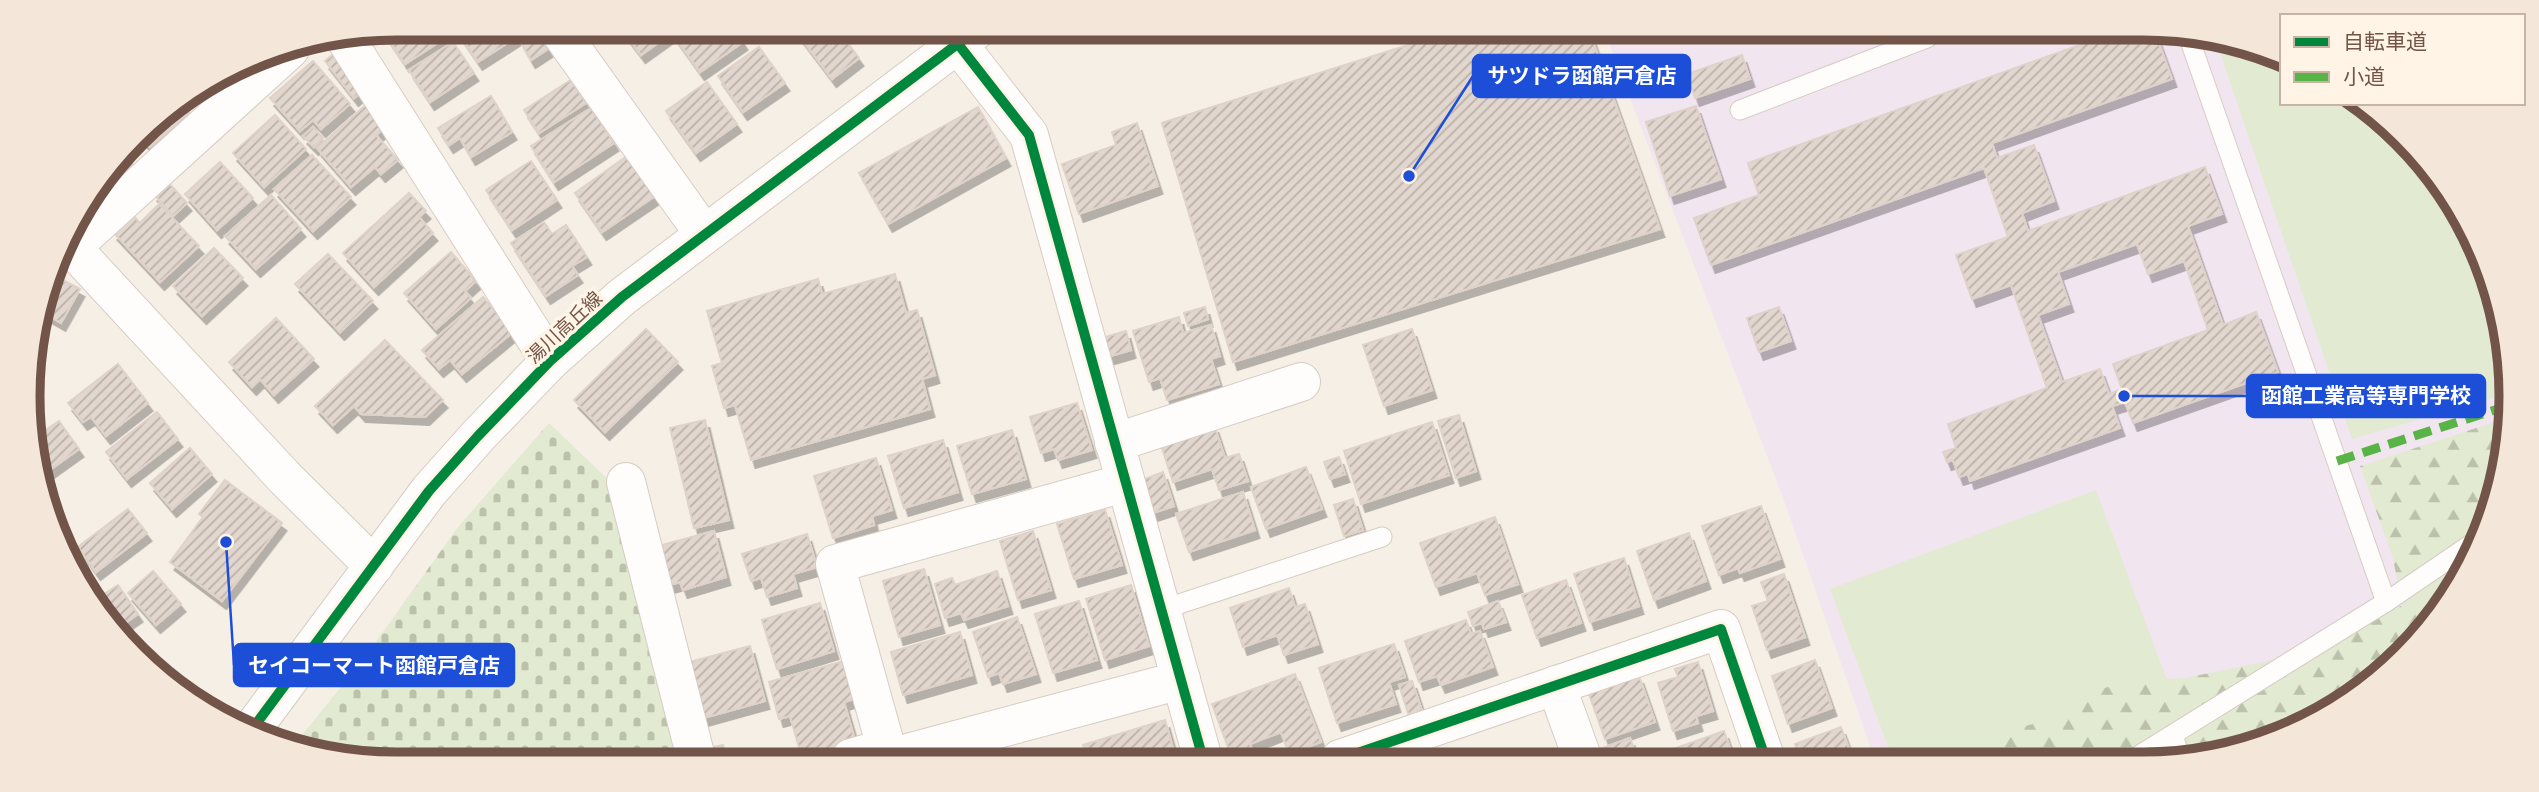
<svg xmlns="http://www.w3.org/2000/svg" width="2539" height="792" font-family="'Space Grotesk','Noto Sans JP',sans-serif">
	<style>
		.education { fill: #f1e5f0 }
		.green { fill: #e2ebd1 }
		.forest { fill: url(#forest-firs) }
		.cemetery { fill: url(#cemetery-stones) }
		.building { fill: url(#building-hatch); stroke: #ded2c9; stroke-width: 2; fill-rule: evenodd; filter: url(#shadow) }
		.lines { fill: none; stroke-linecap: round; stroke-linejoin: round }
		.lane-casing { stroke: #d7ccc4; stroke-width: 21 }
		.street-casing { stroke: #d7ccc4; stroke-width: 40 }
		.secondary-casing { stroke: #d6cbc3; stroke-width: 40 }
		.lane { stroke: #fefdfb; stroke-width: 19 }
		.street { stroke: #fefdfb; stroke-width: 38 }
		.secondary { stroke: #fefdfb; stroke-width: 38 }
		.quiet { stroke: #59b447; stroke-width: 9; stroke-dasharray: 18 9; stroke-linecap: butt }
		.cycleway-casing { stroke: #fff4e6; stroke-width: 15 }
		.cycleway { stroke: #00873e; stroke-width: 10 }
		.labels { text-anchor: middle; stroke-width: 7; stroke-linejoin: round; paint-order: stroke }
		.street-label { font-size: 19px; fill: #725548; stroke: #fff4e6 }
		.rim { fill: none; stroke: #725548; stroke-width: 9 }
		.leader { fill: none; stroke: #1d4ed8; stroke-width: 2.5 }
		.callout-dot { fill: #1d4ed8; stroke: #fff4e6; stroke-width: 2.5 }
		.callout { fill: #1d4ed8; stroke: #1d4ed8; stroke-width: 2.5 }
		.callout-label { font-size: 21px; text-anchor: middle; font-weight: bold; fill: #fff }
	</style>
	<defs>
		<pattern id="forest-firs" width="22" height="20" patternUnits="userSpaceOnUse" patternTransform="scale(1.75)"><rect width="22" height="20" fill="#e2ebd1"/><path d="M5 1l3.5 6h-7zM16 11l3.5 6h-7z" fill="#bcc1ac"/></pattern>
		<pattern id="cemetery-stones" width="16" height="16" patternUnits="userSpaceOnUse" patternTransform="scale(1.75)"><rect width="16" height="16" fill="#e2ebd1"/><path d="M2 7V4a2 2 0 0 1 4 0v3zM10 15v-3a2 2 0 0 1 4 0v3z" fill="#bcc1ac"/></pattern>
		<pattern id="building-hatch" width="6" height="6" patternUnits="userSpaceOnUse" patternTransform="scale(1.75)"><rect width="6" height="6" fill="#e2d7ce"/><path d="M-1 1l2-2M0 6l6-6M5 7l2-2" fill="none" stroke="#bcb1a9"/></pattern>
		<filter id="shadow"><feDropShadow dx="4.5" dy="8" stdDeviation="0" flood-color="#0004"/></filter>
	</defs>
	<rect width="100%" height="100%" fill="#f6efe6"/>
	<polygon class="education" points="1605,33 2215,35 2282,63 2282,103 2361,103 2449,192 2504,325 2504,468 2462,580 2386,672 2305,726 2191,761 1875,760 1782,495"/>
	<g class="green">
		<polygon points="2214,35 2282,63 2282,103 2361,103 2449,192 2504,325 2504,395 2352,439"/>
		<polygon points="2096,490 2176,704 2021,760 1893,760 1830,589"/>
	</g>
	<polygon class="forest" points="2504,419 2504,468 2462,580 2386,672 2305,726 2191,761 1980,760 1986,750 2008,740 2021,727 2056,718 2090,692 2130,681 2185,678 2303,654 2403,605 2392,555 2360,466"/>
	<polygon class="cemetery" points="549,423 613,484 678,758 324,757 294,745 362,661 458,527"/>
	<g class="building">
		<polygon points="396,28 438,28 445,38 405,64 383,31"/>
		<polygon points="455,28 529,29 478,62"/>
		<polygon points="625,29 734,29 743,42 700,72 672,33 641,55 623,31"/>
		<polygon points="795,30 838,30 859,58 832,79"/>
		<polygon points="537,31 548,49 531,60 520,41"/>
		<polygon points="1449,32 1590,33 1660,229 1233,362 1162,123"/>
		<path d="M 2108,35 L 2156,35 L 2172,79 L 1992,143 L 1997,158 L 2034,145 L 2054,201 L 2022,213 L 2028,231 L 2205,167 L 2222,214 L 2188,226 L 2223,325 L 2256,312 L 2278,372 L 2133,423 L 2125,402 L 2112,406 L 2120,428 L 1970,481 L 1968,474 L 1959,477 L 1953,460 L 1947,462 L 1943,452 L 1956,448 L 1948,424 L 2047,388 L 2011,285 L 1972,299 L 1956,255 L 2008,237 L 1984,168 L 1711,265 L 1694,218 L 1759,195 L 1748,163 ZM 2137,244 L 2148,274 L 2184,261 L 2208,330 L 2113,364 L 2122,389 L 2109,394 L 2100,369 L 2062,382 L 2038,315 L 2069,304 L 2058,272 Z"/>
		<polygon points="453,42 474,73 430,102 409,70"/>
		<polygon points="759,47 785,83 743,112 718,76"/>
		<polygon points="336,52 365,89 354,98 325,61"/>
		<polygon points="1742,55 1750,79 1695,98 1687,74"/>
		<polygon points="313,61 350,104 321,129 313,120 300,131 270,98"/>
		<polygon points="571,80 586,103 539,133 524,110"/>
		<polygon points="707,82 737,124 696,153 666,111"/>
		<polygon points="491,96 512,132 471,157 460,138 449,145 438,128"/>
		<polygon points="180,103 189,113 150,147 140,137 153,120"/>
		<polygon points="367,104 386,126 376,135 398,160 381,174 375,167 351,187 317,148"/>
		<polygon points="1696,106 1721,179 1670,196 1646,122"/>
		<polygon points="978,107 1006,158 888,224 859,173"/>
		<polygon points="591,108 614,143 554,182 531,146"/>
		<polygon points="275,115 306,149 264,187 233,153"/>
		<polygon points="1137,123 1158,186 1079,214 1062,164 1116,145 1112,132"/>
		<polygon points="313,127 323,138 314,147 303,136"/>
		<polygon points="312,155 351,197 313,231 274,189"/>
		<polygon points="125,156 134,166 95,200 93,198"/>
		<polygon points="627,156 655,196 602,232 575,193"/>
		<polygon points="531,161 557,200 512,230 486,190"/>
		<polygon points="220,162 253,198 217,230 185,194"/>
		<polygon points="167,181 187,203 173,216 153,193"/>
		<polygon points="409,193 426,211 419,217 433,233 374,287 343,253"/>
		<polygon points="271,195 301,229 256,269 225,236"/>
		<polygon points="159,204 199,246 160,282 113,232 132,214 140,223"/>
		<polygon points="544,222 552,234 566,225 587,257 572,266 578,275 546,296 511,243"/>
		<polygon points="214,248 243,278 202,316 173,286"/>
		<polygon points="451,252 476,281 465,291 471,298 436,329 404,293"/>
		<polygon points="328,254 373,301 340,332 295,284"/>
		<polygon points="895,274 906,313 917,310 935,375 922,379 930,409 751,460 735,405 724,408 712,366 722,363 707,311 818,279 822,294"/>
		<polygon points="53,275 80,289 61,323 42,312"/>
		<polygon points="483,297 513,332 462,374 450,360 439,369 422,350"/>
		<polygon points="1205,307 1208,319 1188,326 1184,313"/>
		<polygon points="1779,307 1791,341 1759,352 1747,318"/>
		<polygon points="1179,317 1183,333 1211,325 1220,356 1211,359 1219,384 1167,400 1160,378 1149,382 1133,331"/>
		<polygon points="276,318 314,359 274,395 260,379 252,387 229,362"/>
		<polygon points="646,329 678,362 605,432 574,400"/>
		<polygon points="1412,329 1432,390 1384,406 1363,345"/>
		<polygon points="1126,331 1131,350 1107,357 1102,338"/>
		<polygon points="385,340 443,400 425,417 361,414 354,406 333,425 315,406"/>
		<polygon points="118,364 148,403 106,436 91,417 83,422 68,403"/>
		<polygon points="1077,403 1092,450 1058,460 1054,449 1041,453 1030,417"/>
		<polygon points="157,412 178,439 127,479 106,452"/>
		<polygon points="1459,415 1476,471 1456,478 1438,421"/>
		<polygon points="705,420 729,520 694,528 670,428"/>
		<polygon points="59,421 79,449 40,477 37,436"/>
		<polygon points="1432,422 1449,475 1361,504 1344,451"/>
		<polygon points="1214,425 1225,458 1239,454 1248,481 1219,490 1212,469 1173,482 1160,442"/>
		<polygon points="1012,430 1026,479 972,494 957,446"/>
		<polygon points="943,440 958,492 904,508 888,456"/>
		<polygon points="190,448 212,474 172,509 150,483"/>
		<polygon points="1339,457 1345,474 1330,479 1324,462"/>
		<polygon points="876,458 892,510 872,516 874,525 833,538 814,476"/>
		<polygon points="1306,467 1322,509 1266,529 1251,487"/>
		<polygon points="1163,472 1174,506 1153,513 1142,480"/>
		<polygon points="225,480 282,523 222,601 170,562 203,517 199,514"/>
		<polygon points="1243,492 1255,530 1189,552 1176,514"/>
		<polygon points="1353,499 1363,530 1344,536 1334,505"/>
		<polygon points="1761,506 1780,559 1740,573 1738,568 1719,575 1702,526"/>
		<polygon points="128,509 147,533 96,572 78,547"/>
		<polygon points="1105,510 1122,565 1074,579 1057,524"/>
		<polygon points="1495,517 1518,584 1485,595 1477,573 1436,587 1420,543"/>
		<polygon points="714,531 726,577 683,590 680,582 666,586 655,547"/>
		<polygon points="1033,531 1051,590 1018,600 1000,541"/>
		<polygon points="1689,533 1706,581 1654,600 1637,551"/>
		<polygon points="807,534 817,567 793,574 797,588 767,597 761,578 751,581 742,554"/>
		<polygon points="1624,558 1639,606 1590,622 1574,574"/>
		<polygon points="924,569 940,625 899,637 883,581"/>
		<polygon points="153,571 181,604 156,625 128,593"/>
		<polygon points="997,571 1008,606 964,620 961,613 945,618 935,584 952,578 955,585"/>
		<polygon points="1784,574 1805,637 1767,650 1752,606 1768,601 1761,582"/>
		<polygon points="1566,580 1581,623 1537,638 1522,595"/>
		<polygon points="118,585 138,614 118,628 92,602"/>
		<polygon points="1131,585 1149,646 1105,660 1086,599"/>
		<polygon points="1289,588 1295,607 1305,604 1318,644 1284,655 1277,635 1243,647 1230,608"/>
		<polygon points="1079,601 1097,660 1053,673 1035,614"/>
		<polygon points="1498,601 1506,622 1484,629 1482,623 1473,626 1468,612"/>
		<polygon points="820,603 834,651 777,669 762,620"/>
		<polygon points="1017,617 1036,674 1003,684 999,673 988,677 973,632"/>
		<polygon points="1466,620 1471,634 1480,631 1493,667 1441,685 1437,676 1419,682 1405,641"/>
		<polygon points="960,632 972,675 903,695 891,652"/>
		<polygon points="1394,644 1405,677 1389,682 1396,704 1337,723 1319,668"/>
		<polygon points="750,646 765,701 700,719 686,663"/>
		<polygon points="847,660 857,698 844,702 856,744 802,758 790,716 779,719 769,682"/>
		<polygon points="1815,660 1832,708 1788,724 1772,676"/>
		<polygon points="1698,662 1713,711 1696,716 1698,723 1673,731 1658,683 1678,677 1675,669"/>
		<polygon points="1295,674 1321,742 1289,754 1281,732 1250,744 1255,759 1225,759 1223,752 1229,750 1212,704"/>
		<polygon points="1639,676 1655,722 1605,739 1589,694"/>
		<polygon points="1412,681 1422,711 1409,716 1399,685"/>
		<polygon points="1165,720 1176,759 1087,758 1083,745"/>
		<polygon points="1841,727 1853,760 1800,760 1795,744"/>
		<polygon points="1724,731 1734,760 1677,760 1673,749"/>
		<polygon points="1630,738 1636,755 1622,760 1597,760 1594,751"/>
		<polygon points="723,745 726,758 711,758 709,748"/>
		<polygon points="1661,753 1663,760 1640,760"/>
	</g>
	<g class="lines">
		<g class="lane-casing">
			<g id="lane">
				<polyline points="2188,35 2386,602"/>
				<polyline points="1740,110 1927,38 1928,34"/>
				<polyline points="1161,610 1382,537"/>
				<polyline points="2173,735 2181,761"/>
				<polyline points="2130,761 2386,602 2477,540"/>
			</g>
		</g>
		<g class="street-casing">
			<g id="street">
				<polyline points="558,29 704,234"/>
				<polyline points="345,38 550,361"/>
				<polyline points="958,44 1029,135 1203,759"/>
				<polyline points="64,239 286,479 374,566"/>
				<polyline points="72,247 290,49"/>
				<polyline points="1114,443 1301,382"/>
				<polyline points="626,482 696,758"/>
				<polyline points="1556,685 1583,760"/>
				<polyline points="851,758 886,748"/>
				<polyline points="889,758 835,564 1124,483"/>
				<polyline points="899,758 911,752 1181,680"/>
				<polyline points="1340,759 1721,629 1766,760"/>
			</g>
		</g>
		<g class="secondary-casing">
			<polyline id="secondary" points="253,728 429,491 478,436 550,361 622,297 976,30"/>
		</g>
		<use href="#lane" class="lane"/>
		<use href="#street" class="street"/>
		<use href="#secondary" class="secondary"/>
		<polyline class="quiet" points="2337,461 2504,407"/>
		<g class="cycleway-casing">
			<g id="cycleway">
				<polyline points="958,44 1029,135 1203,759"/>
				<polyline points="253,728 429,491 478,436 550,361 622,297 976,30"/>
				<polyline points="1340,759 1721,629 1766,760"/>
			</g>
		</g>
		<use href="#cycleway" class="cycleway"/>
	</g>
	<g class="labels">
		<g class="street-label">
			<text transform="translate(564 327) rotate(-43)" y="7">湯川高丘線</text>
		</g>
	</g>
	<path d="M0 0H2539V792H0ZM396 40H2143A356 356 0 0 1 2499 396V396A356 356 0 0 1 2143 752H396A356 356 0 0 1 40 396V396A356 356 0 0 1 396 40Z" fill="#f4e7d9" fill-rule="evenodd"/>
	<path class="rim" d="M396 40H2143A356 356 0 0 1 2499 396V396A356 356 0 0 1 2143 752H396A356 356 0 0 1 40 396V396A356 356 0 0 1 396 40Z"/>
	<path class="leader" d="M1409 176L1473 76M2124 396L2247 396M226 542L234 665"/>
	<g class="callout-dot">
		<circle cx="1409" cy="176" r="7"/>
		<circle cx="2124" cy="396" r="7"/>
		<circle cx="226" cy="542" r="7"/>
	</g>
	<g class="callout">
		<rect x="1473" y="55" width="217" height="42" rx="7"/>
		<rect x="2247" y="375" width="238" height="42" rx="7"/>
		<rect x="234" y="644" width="280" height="42" rx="7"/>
	</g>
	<g class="callout-label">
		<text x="1582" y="83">サツドラ函館戸倉店</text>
		<text x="2366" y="403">函館工業高等専門学校</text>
		<text x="374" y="673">セイコーマート函館戸倉店</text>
	</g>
	<rect x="2280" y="14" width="245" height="91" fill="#fff4e6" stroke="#c7b4a7" stroke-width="2"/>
	<rect x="2294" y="37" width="35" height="10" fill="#00873e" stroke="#c7b4a7" stroke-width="2"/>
	<text x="2343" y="49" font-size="21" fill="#725548">自転車道</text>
	<rect x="2294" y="72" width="35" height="10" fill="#59b447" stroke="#c7b4a7" stroke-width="2"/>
	<text x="2343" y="84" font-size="21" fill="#725548">小道</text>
</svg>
